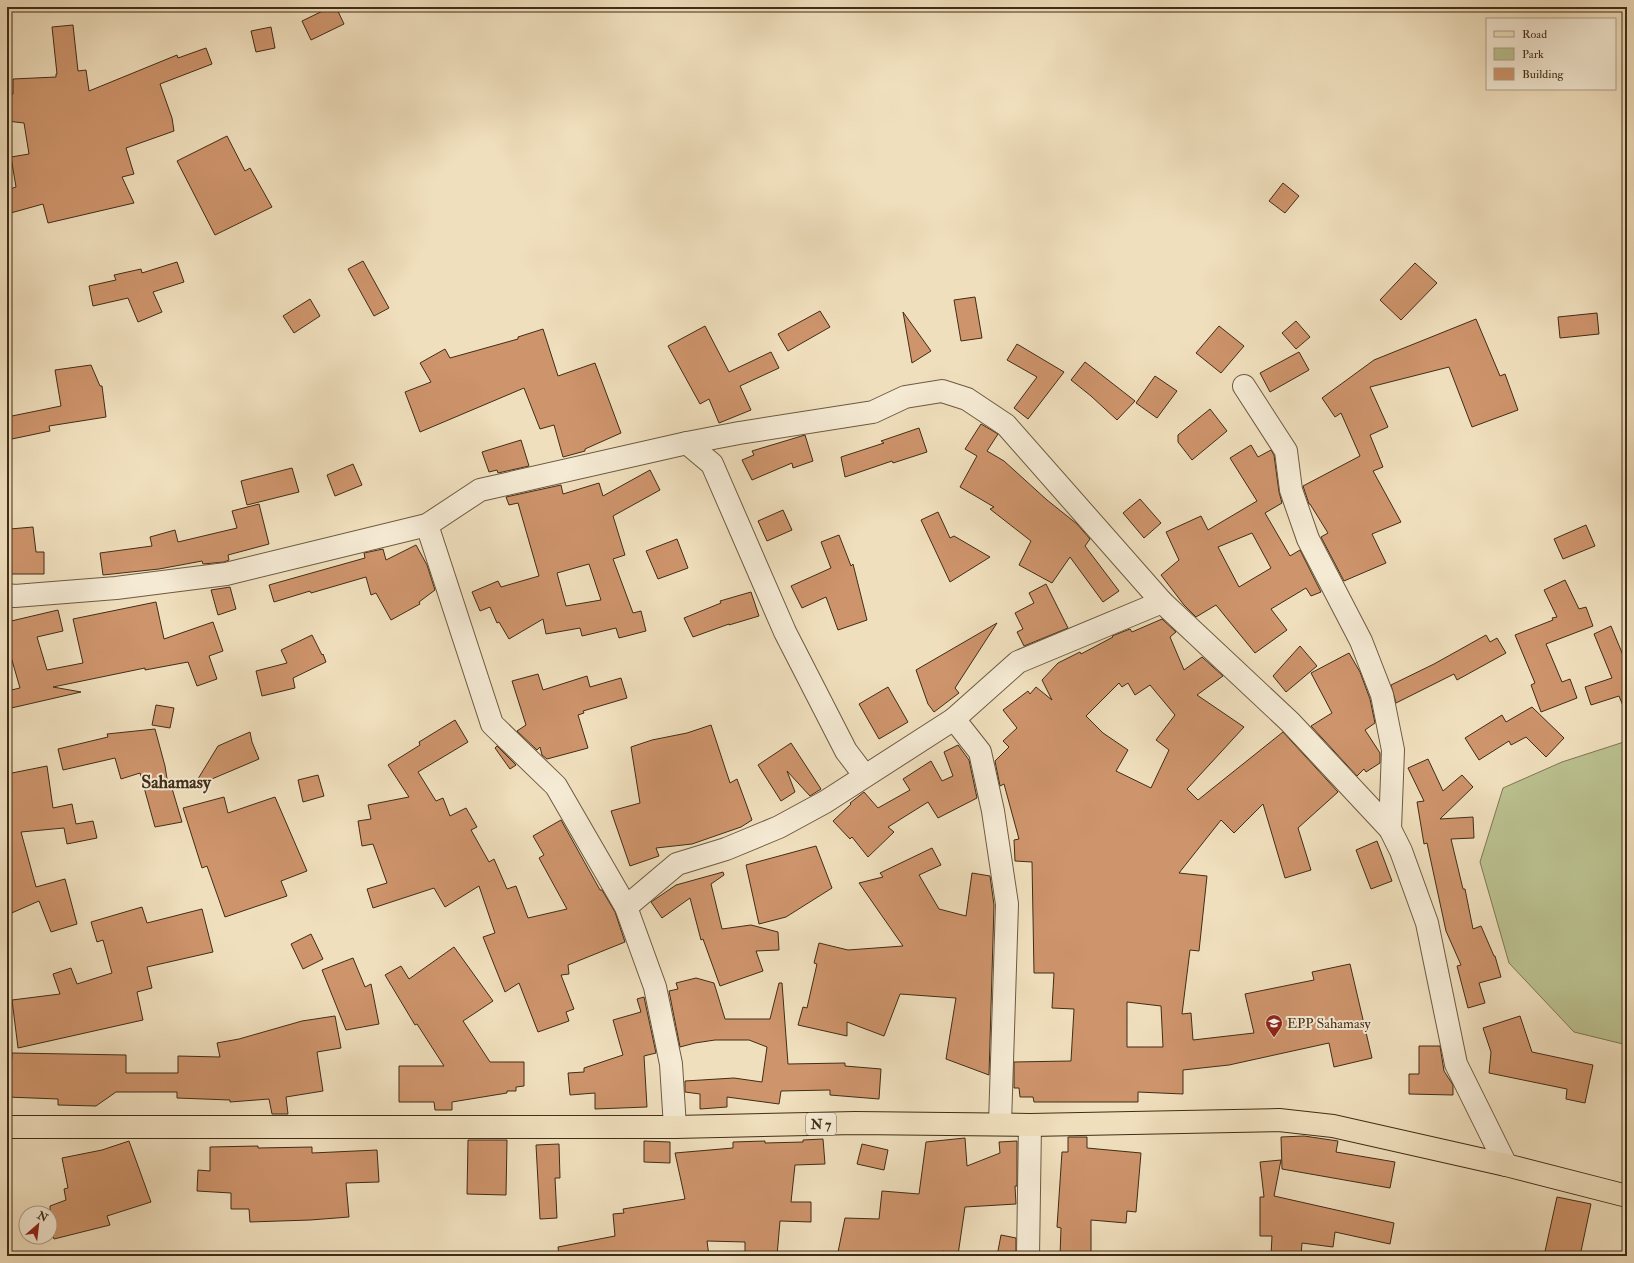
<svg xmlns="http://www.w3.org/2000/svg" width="1634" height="1263" font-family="'IM FELL Double Pica',serif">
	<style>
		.green { fill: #bbc190; stroke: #7e7753 }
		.building { fill: #ce946c; stroke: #412d16; fill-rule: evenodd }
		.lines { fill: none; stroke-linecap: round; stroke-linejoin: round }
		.minor-casing { stroke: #6d5a40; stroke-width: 24 }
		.primary-casing { stroke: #412d16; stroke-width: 24 }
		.minor { stroke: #f5ead4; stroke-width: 22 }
		.primary { stroke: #f0dfbd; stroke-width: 22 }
		.labels { text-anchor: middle; stroke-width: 4; stroke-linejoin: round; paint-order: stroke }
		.shield { fill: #f5ead4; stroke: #77664f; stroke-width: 1 }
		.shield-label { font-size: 13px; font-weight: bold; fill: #412d16 }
		.poi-label { font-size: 14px; fill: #412d16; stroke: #f5ead4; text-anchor: start }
		.district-label { font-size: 18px; font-weight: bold; fill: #412d16; stroke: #f5ead4 }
	</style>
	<rect width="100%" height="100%" fill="#f0dfbd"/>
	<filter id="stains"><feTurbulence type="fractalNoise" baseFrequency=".005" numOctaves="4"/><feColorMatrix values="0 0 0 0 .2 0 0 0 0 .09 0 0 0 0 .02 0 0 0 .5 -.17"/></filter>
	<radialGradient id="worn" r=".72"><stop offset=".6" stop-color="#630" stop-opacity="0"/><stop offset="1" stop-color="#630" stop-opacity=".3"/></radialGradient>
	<polygon class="green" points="1627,741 1627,1045 1574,1032 1509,963 1480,862 1503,788 1562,762"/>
	<g class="building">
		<polygon points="331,7 336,7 344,24 311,40 302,21"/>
		<polygon points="73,25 78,71 86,70 89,91 177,55 178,58 206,48 212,64 160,84 172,118 174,131 126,148 134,174 122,177 134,203 48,223 43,204 7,214 7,190 16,187 11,157 29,154 24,123 7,121 7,93 13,94 13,79 56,77 56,74 57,74 52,27"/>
		<polygon points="271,27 275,48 256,52 251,31"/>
		<polygon points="227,136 245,171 250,168 272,207 215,235 177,161"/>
		<polygon points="1283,183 1299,196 1285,213 1269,201"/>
		<polygon points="363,261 389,308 374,316 348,269"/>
		<polygon points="177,262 184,282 153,292 162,312 138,322 128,298 93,306 89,286 116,280 114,275 141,269 142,273"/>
		<polygon points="1415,263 1437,283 1401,320 1380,300"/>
		<polygon points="975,297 982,338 961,341 954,300"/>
		<polygon points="310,299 320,316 294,333 283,316"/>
		<polygon points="820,311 830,327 788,351 778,334"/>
		<polygon points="903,312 931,351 912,363"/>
		<polygon points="1597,313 1599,334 1560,338 1558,317"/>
		<polygon points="1476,319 1500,376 1505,374 1518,410 1472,427 1449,367 1370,387 1388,427 1370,435 1383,467 1373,471 1401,522 1372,534 1386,563 1344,581 1321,537 1328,533 1310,504 1309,504 1303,486 1360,456 1341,413 1335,417 1322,398 1374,360"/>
		<polygon points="1296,321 1310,337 1296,349 1282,333"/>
		<polygon points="705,326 729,372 771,352 779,368 740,386 751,410 719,423 709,399 700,404 668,346"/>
		<polygon points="1219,326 1244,346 1221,373 1196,353"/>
		<polygon points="543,329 558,376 595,363 621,433 585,449 585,451 563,457 554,425 540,429 524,388 420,432 405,392 431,382 420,363 445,349 450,358 518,339 518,337"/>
		<polygon points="1017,344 1064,372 1028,419 1014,408 1037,377 1007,360"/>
		<polygon points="1299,352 1309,370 1270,392 1260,373"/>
		<polygon points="1085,362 1135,401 1117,420 1091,396 1071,380"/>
		<polygon points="91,365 100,386 102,386 106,417 49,426 50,431 7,440 7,417 61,406 55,370"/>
		<polygon points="1155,376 1177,391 1157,418 1136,403"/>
		<polygon points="1210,409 1227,431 1192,460 1178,442 1178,435"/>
		<polygon points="981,424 998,434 987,451 1004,461 1047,500 1077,524 1090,539 1085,546 1119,591 1103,602 1070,557 1052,583 1019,565 1031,541 990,509 994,507 960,487 977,456 965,449"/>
		<polygon points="919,428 927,452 893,463 892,461 845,477 841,457 884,443 881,441"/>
		<polygon points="805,435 813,461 793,468 792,463 752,480 742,460 754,455 752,451"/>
		<polygon points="521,440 529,466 498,473 497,470 489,472 482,452"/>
		<path d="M 1251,445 L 1258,457 L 1271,450 L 1274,455 L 1279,492 L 1282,503 L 1265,513 L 1290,556 L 1300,550 L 1321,592 L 1311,596 L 1306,588 L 1271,609 L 1287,630 L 1255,653 L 1216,605 L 1196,617 L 1184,605 L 1161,575 L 1179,560 L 1166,532 L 1201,516 L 1208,530 L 1257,501 L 1230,458 ZM 1252,533 L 1271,568 L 1239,587 L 1218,547 Z"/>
		<polygon points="353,464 362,485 335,496 327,475"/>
		<polygon points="292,468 299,492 247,505 241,481"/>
		<path d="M 650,470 L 660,490 L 613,516 L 625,555 L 613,559 L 633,613 L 641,611 L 646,631 L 619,638 L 616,628 L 582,636 L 580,628 L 546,634 L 543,619 L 509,639 L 499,622 L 497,623 L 490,607 L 480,611 L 472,592 L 498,581 L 501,587 L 539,576 L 518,503 L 509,505 L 506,497 L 561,485 L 563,494 L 599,483 L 603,496 ZM 589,564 L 601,600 L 566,606 L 557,573 Z"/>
		<polygon points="1140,499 1161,523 1144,538 1123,513"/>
		<polygon points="259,504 269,544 228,555 229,560 224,562 203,564 202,561 159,569 103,575 100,553 152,546 150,537 175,530 178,542 237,528 232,511"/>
		<polygon points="783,510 792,530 767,541 758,521"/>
		<polygon points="938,512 950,538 954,536 990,557 950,582 921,520"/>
		<polygon points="1586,525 1595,546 1563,559 1554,539"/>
		<polygon points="33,527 36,552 44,552 44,574 10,574 10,529"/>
		<polygon points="839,535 851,566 853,564 867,620 838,630 826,597 802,608 791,586 831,568 821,542"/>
		<polygon points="677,539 688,568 658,579 646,551"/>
		<polygon points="416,545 427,565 435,590 419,602 420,604 391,620 376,593 371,595 366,577 311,593 310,591 274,602 269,585 365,558 364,553 383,549 386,560"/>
		<polygon points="1565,580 1579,609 1586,607 1593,626 1546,644 1562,682 1570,679 1577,698 1541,712 1531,685 1535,683 1515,635 1553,620 1552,618 1557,617 1544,590"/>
		<polygon points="1046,584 1068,628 1024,646 1017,632 1023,629 1015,613 1034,603 1029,593"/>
		<polygon points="230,587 236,609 218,615 211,590"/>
		<polygon points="751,592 759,616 729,625 729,624 693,637 684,618 721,603 720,601"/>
		<polygon points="156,602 164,639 213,622 223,651 209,656 217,679 197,686 188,662 145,670 145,668 53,687 81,692 7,709 7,691 20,688 7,643 7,622 58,610 63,631 37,637 47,670 83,663 73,619"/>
		<path d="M 1162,619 L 1176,632 L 1170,637 L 1184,670 L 1202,657 L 1223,676 L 1197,695 L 1244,727 L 1187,789 L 1198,800 L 1283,732 L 1338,792 L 1298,828 L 1311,870 L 1285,878 L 1263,804 L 1234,833 L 1221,820 L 1179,873 L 1207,876 L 1199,951 L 1190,950 L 1182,1014 L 1191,1013 L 1193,1040 L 1254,1033 L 1245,994 L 1314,980 L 1312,972 L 1350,964 L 1372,1058 L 1334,1067 L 1329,1043 L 1229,1065 L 1183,1070 L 1183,1094 L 1138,1092 L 1138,1102 L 1034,1102 L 1033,1097 L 1020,1097 L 1019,1088 L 1014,1088 L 1014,1062 L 1071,1061 L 1074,1009 L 1052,1008 L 1054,973 L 1034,973 L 1032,862 L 1015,861 L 1014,840 L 1019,839 L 1004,784 L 1000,786 L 995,761 L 1009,747 L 1003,741 L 1017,728 L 1003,710 L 1028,691 L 1030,694 L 1036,687 L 1052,700 L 1042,680 L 1058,663 L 1080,652 L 1081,654 L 1113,637 L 1112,636 L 1130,629 L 1132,632 ZM 1119,683 L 1122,687 L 1128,683 L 1135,695 L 1150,685 L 1175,715 L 1156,740 L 1169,750 L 1151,788 L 1116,771 L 1128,750 L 1103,733 L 1086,716 ZM 1127,1002 L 1161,1006 L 1163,1047 L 1127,1047 Z"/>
		<polygon points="997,623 955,688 959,693 934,712 928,704 916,670"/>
		<polygon points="1611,626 1627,665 1626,713 1619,696 1591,705 1585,687 1612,678 1594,634"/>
		<polygon points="312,635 322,655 323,654 326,662 293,678 295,688 262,696 256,671 287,663 281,650"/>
		<polygon points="1486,635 1490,642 1497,638 1506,653 1457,680 1454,674 1396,703 1391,685 1434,664"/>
		<polygon points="1300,646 1317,666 1286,692 1273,676"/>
		<polygon points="1349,653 1360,672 1370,699 1375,723 1365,730 1380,753 1380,763 1366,772 1364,769 1357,776 1311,726 1332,713 1311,673"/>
		<polygon points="538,674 543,690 587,676 590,687 621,678 627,698 583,711 584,713 578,715 588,748 547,759 542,755 540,747 537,750 517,731 526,725 512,681"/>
		<polygon points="888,687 908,722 879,739 859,704"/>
		<polygon points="156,705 174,708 170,728 152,725"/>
		<polygon points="1532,707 1564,738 1546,757 1526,737 1511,745 1509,741 1479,760 1465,738 1502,715 1506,722"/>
		<polygon points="455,720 468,742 418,772 436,801 443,798 450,816 466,808 477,827 471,830 489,862 494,859 507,889 516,886 528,918 567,909 539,858 544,855 533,836 561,820 600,890 602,890 615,912 625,942 568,965 569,974 561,975 574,1009 566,1012 569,1021 538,1032 519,983 505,992 483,937 495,933 479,886 445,907 434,888 373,908 367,889 387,883 373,844 362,846 358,821 371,819 368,805 409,797 388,765 420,745 419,742"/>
		<polygon points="711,725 730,783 737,779 752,820 741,827 692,844 656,848 659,856 630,866 611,811 640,803 631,747 652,740 687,733"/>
		<polygon points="155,729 165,766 168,785 171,785 182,822 155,827 140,773 121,779 115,758 63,770 58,749 108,737 107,734"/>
		<polygon points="250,732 252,742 259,759 193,787 218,746"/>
		<polygon points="791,743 821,789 810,796 787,771 795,792 781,801 758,765"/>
		<polygon points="958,745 969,760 977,798 938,818 928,802 888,827 894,832 868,857 852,837 850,839 833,821 851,804 850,803 864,792 878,808 910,790 903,779 931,761 942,781 953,776 944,752"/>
		<polygon points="497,746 516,765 510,769 495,748"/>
		<polygon points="1428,759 1443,791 1462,775 1473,787 1440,819 1473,817 1474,838 1451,839 1463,889 1465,889 1473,929 1481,926 1494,956 1495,956 1501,977 1479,983 1485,1003 1468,1008 1457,966 1461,965 1446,931 1427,843 1424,844 1417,802 1424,801 1408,768"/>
		<polygon points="47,766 53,808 72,804 76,824 93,821 97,838 67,844 64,828 21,832 36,887 65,879 77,924 51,932 39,901 7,915 7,774"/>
		<polygon points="318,775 324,796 303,802 298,780"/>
		<polygon points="224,797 228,813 275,797 307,871 281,881 287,896 225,917 207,866 202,868 183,808"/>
		<polygon points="1377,841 1392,881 1371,889 1356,850"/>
		<polygon points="816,846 832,888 786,917 759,924 746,865"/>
		<polygon points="932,848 941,865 919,875 939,909 966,916 972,873 990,876 994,905 989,1075 946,1059 956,998 900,994 884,1036 847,1022 847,1036 798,1025 803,1007 807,1008 817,964 814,963 819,943 848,950 903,946 859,883 883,877 880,873"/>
		<polygon points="723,872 724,875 711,884 722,929 751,925 778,932 779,950 756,951 763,971 720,986 703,939 701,940 690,898 662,918 651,902 676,885"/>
		<polygon points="142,907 147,923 202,909 213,952 147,967 152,988 137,992 143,1020 18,1048 12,1000 60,994 53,974 71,968 77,984 112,973 103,940 97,942 91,922"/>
		<polygon points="311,934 323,959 303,969 291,944"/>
		<polygon points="454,947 493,1001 463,1021 490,1062 524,1062 524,1086 516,1087 516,1091 507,1091 507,1093 452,1102 452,1110 435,1110 434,1102 399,1102 399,1066 444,1066 417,1024 415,1025 385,975 401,966 409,979"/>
		<polygon points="353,958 365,987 371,984 379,1024 346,1030 322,970"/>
		<polygon points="696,978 714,983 725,1019 770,1019 779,983 782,983 788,1064 845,1063 845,1066 881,1069 879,1099 830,1095 830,1090 781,1091 779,1104 727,1097 727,1107 700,1109 700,1094 685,1092 685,1081 734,1078 762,1082 767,1047 749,1040 715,1040 695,1043 680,1047 669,991 678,989 676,983"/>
		<polygon points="644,997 656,1053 644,1056 647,1107 595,1109 595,1093 570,1095 568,1073 584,1072 584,1068 623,1055 613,1020 641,1012 637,999"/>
		<polygon points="335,1016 341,1048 317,1052 323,1091 286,1097 288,1114 272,1114 269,1099 230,1102 230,1100 177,1098 177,1092 116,1092 96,1106 58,1105 58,1099 7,1097 7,1071 11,1071 12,1053 126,1055 126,1073 178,1073 178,1056 220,1057 217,1043 239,1039 302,1021"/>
		<polygon points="1520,1016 1532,1052 1593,1065 1585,1103 1566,1099 1567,1089 1489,1073 1491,1052 1483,1028"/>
		<polygon points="1419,1046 1440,1046 1444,1071 1453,1085 1453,1095 1409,1094 1409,1074 1419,1074"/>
		<polygon points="1304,1136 1338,1141 1336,1152 1395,1162 1390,1188 1282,1169 1281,1137"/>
		<polygon points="1068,1137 1087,1137 1087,1148 1141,1153 1136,1212 1127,1211 1126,1223 1091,1220 1091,1256 1060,1256 1061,1228 1057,1227 1062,1152 1068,1152"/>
		<polygon points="965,1138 967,1166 1000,1153 999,1142 1017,1141 1017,1186 1015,1186 1016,1204 965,1207 958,1255 943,1251 942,1256 855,1256 855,1252 838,1252 845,1218 879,1219 882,1191 919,1194 926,1142"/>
		<polygon points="823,1139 825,1164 795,1165 791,1202 811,1202 811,1222 780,1221 777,1256 745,1256 745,1242 707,1241 709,1256 559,1256 558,1247 615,1236 613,1214 624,1213 623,1209 685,1199 675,1153 733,1148 733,1142 765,1141 765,1143 803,1142 803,1140"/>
		<polygon points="468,1140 507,1140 506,1195 467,1194"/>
		<polygon points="129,1141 151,1202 107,1216 110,1225 54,1239 50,1228 50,1206 66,1200 64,1189 68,1188 62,1158 102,1150"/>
		<polygon points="644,1141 670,1142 670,1163 644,1162"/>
		<polygon points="559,1144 560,1178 555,1178 557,1218 540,1219 536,1145"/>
		<polygon points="862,1144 888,1150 884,1170 857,1164"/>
		<polygon points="258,1146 258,1148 312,1147 312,1153 377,1150 379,1182 346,1183 349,1217 310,1220 250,1222 249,1209 231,1209 231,1193 197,1191 198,1170 210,1171 210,1147"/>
		<polygon points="1281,1160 1274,1196 1394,1223 1390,1244 1335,1232 1333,1247 1302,1243 1301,1256 1271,1256 1272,1236 1260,1236 1260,1197 1264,1197 1260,1162"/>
		<polygon points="1557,1197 1591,1204 1580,1256 1544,1256"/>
		<polygon points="1001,1235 1016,1238 1016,1256 997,1256"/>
	</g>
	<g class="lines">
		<g class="minor-casing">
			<g id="minor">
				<polyline points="1244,386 1286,451 1291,490 1308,539 1361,641 1382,695 1393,750 1390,829"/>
				<polyline points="687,443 712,464 785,632 846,751 865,776"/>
				<polyline points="427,525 492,724 556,786 626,907 655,987 671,1064 675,1127"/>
				<polyline points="7,595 15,596 116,588 226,574 427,525 480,490 687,443 739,433 873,412 905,397 942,391 967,399 1006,425 1162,602 1290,722 1390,829 1401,851 1427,923 1456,1064 1506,1165"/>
				<polyline points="954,719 980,752 993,811 1007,904 1000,1124"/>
				<polyline points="626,907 677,864 726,849 779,827 825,802 954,719 1018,662 1162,602"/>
				<polyline points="1028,1256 1030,1125"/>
			</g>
		</g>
		<g class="primary-casing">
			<polyline id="primary" points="7,1127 675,1127 855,1123 1030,1125 1279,1120 1333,1126 1506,1165 1627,1196"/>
		</g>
		<use href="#minor" class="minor"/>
		<use href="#primary" class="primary"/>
	</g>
	<defs>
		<g id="school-pin" transform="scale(0.9)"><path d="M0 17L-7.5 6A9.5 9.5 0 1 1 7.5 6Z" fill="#8f2418" stroke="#f5ead4"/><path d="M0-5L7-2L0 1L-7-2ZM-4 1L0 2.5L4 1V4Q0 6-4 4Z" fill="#fff"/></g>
	</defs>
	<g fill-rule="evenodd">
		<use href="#school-pin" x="1274" y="1023"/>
	</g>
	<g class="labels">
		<rect class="shield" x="806" y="1113" width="30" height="22" rx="3"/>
		<g class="shield-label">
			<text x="821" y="1129">N 7</text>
		</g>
		<g class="poi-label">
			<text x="1287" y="1028">EPP Sahamasy</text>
		</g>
		<g class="district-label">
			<text x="176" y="788">Sahamasy</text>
		</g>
	</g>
	<rect width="1634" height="1263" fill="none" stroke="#f0dfbd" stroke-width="24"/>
	<rect x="8" y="8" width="1618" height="1247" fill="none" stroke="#412d16" stroke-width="2"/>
	<rect x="12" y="12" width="1610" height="1239" fill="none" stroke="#412d16"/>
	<rect x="1486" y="18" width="130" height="72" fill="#f5ead4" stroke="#ad9e88"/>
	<rect x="1494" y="31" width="20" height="6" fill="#f0dfbd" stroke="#ad9e88"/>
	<text x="1522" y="38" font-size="12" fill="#412d16">Road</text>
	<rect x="1494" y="48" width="20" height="12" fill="#bbc190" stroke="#ad9e88"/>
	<text x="1522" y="58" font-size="12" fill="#412d16">Park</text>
	<rect x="1494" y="68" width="20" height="12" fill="#ce946c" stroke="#ad9e88"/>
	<text x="1522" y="78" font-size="12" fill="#412d16">Building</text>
	<g transform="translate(38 1225) rotate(28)"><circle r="19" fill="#f5ead4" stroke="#ad9e88"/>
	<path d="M0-3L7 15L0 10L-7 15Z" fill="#8f2418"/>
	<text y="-6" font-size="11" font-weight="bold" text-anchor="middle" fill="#412d16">N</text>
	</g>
	<rect width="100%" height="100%" filter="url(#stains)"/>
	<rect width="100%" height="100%" fill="url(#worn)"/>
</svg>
